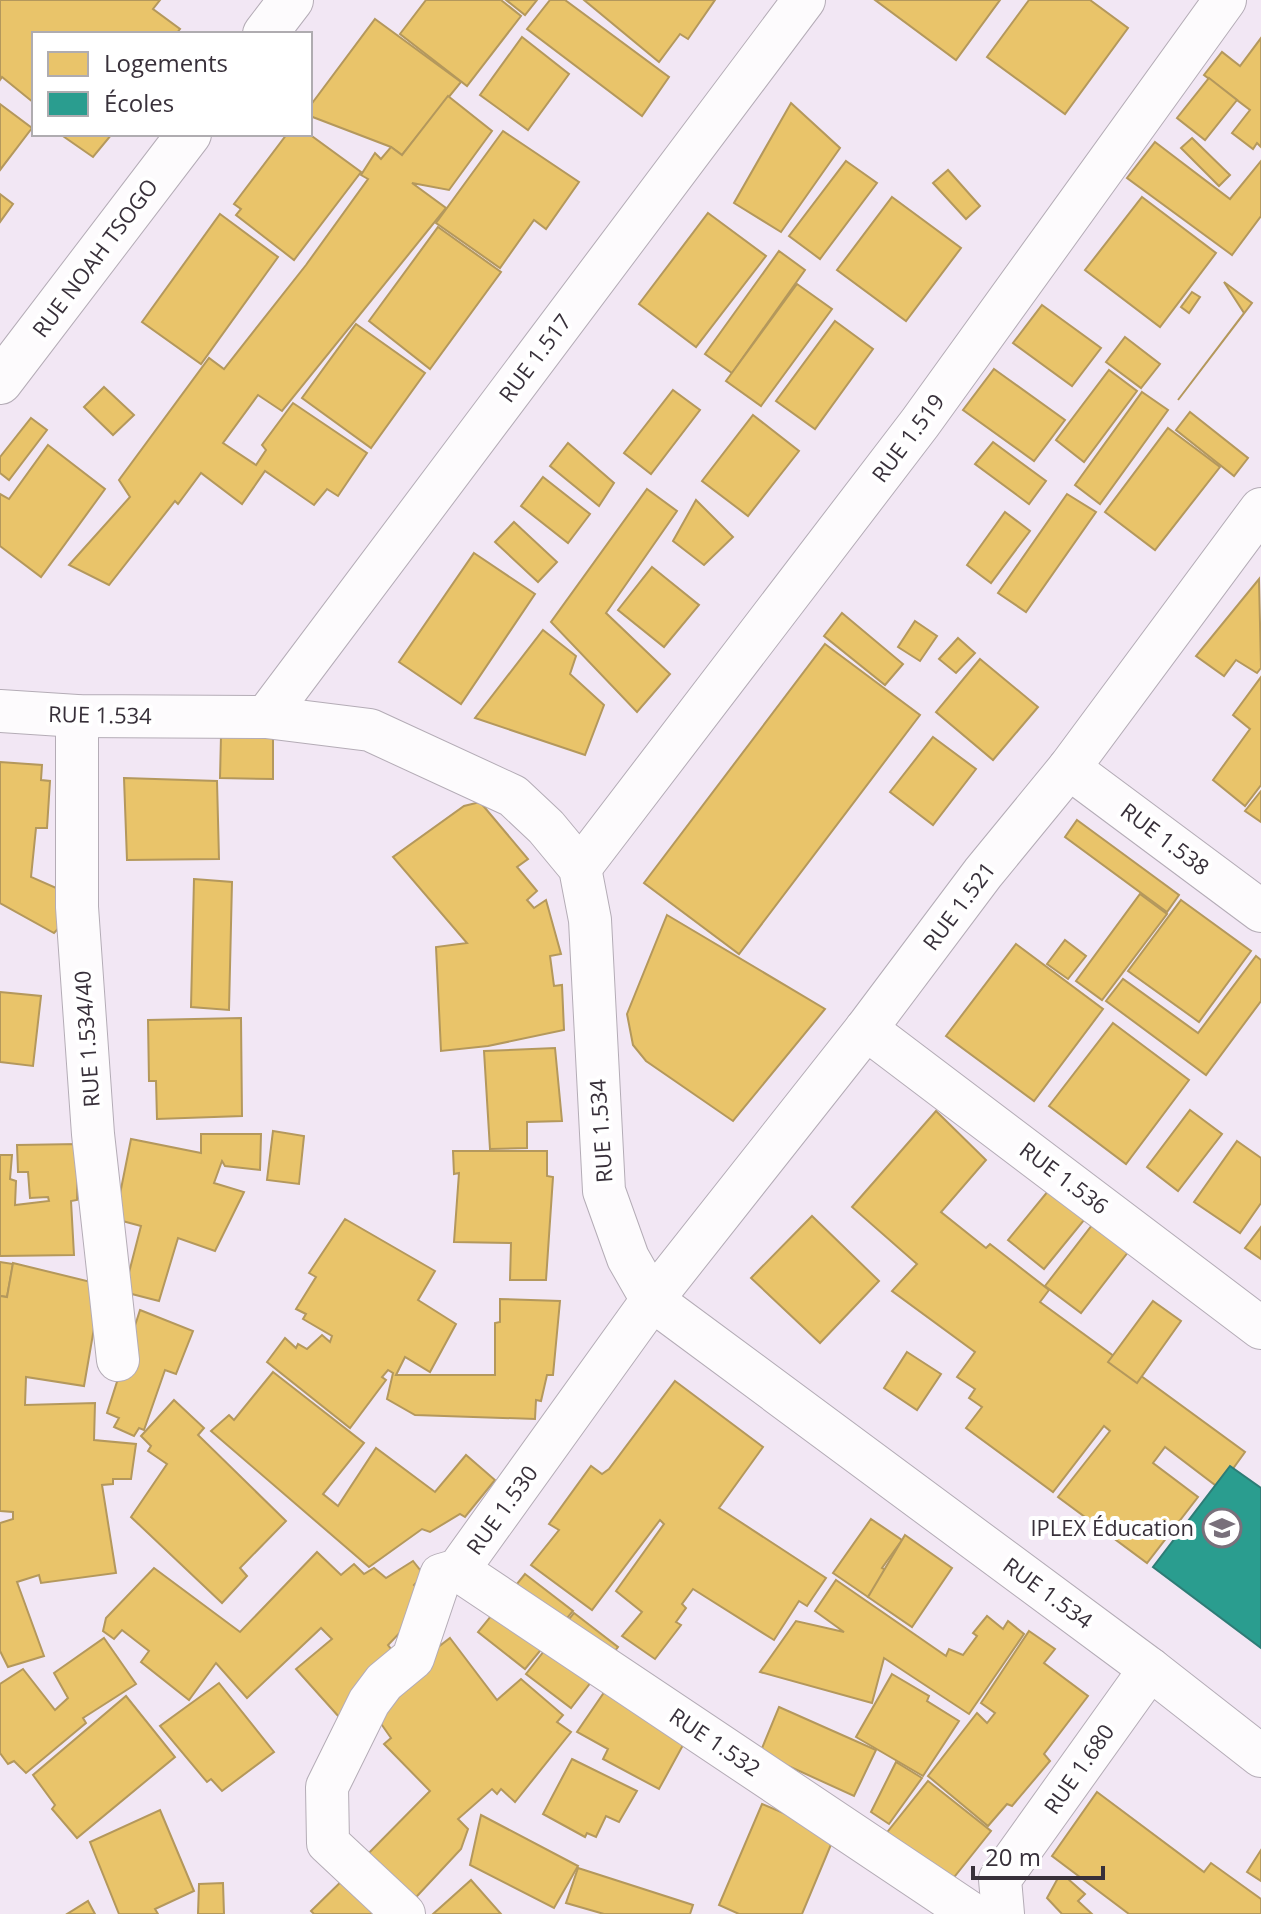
<svg xmlns="http://www.w3.org/2000/svg" width="1261" height="1914" font-family="'Open Sans',sans-serif">
	<style>
		.homes { fill: #e9c46a; stroke: #b4985c; stroke-width: 2 }
		.schools { fill: #2a9d8f; stroke: #2e7c76; stroke-width: 2 }
		.lines { fill: none; stroke-linecap: round; stroke-linejoin: round }
		.street-casing { stroke: #b4acb6; stroke-width: 44 }
		.secondary-casing { stroke: #b4acb6; stroke-width: 46 }
		.street { stroke: #fdfbfd; stroke-width: 42 }
		.secondary { stroke: #fdfbfd; stroke-width: 44 }
		.labels { text-anchor: middle; stroke-width: 8; stroke-linejoin: round; paint-order: stroke }
		.street-label { font-size: 22px; fill: #38303a; stroke: #fff }
		.poi-label { font-size: 22px; fill: #38303a; stroke: #fff; text-anchor: end }
	</style>
	<rect width="100%" height="100%" fill="#f2e7f4"/>
	<g class="homes">
		<polygon points="0,0 160,0 153,9 180,29 176,34 34,34 34,103 2,77 0,80"/>
		<polygon points="426,0 501,0 521,16 467,86 400,34"/>
		<polygon points="506,0 537,0 525,15"/>
		<polygon points="550,0 565,0 669,77 642,116 527,29"/>
		<polygon points="584,0 715,0 688,39 680,34 659,62"/>
		<polygon points="875,0 1000,0 956,60"/>
		<polygon points="1029,0 1090,0 1128,28 1065,114 987,57"/>
		<polygon points="375,19 461,82 402,155 391,147 310,116 310,106"/>
		<polygon points="522,37 569,74 528,130 480,95"/>
		<polygon points="1261,38 1261,147 1257,143 1253,149 1232,133 1250,110 1204,75 1222,52 1240,66"/>
		<polygon points="1209,78 1237,100 1205,140 1177,118"/>
		<polygon points="448,96 492,131 449,190 412,183 446,208 282,411 258,395 223,443 256,465 266,450 262,445 293,403 367,453 338,496 327,489 314,505 265,471 242,504 201,473 178,504 175,501 109,585 69,565 130,497 119,480 209,358 224,369 306,265 368,179 361,175 375,153 381,159 391,147 402,155"/>
		<polygon points="791,103 840,148 781,232 734,203"/>
		<polygon points="0,104 32,128 0,170"/>
		<polygon points="503,131 579,182 546,229 534,220 500,268 436,223"/>
		<polygon points="60,134 112,134 93,157"/>
		<polygon points="287,134 309,134 361,172 294,260 236,215 241,209 234,204"/>
		<polygon points="1192,138 1230,175 1219,186 1181,148"/>
		<polygon points="1155,142 1230,199 1261,161 1261,216 1232,255 1127,178"/>
		<polygon points="846,161 877,183 820,259 789,236"/>
		<polygon points="948,170 980,206 966,219 933,183"/>
		<polygon points="0,194 13,204 0,222"/>
		<polygon points="892,197 961,248 906,321 837,270"/>
		<polygon points="1142,197 1216,253 1160,327 1085,270"/>
		<polygon points="708,213 766,256 696,347 639,304"/>
		<polygon points="220,214 278,257 201,364 142,322"/>
		<polygon points="438,227 501,272 430,369 369,321"/>
		<polygon points="779,251 805,270 732,373 705,354"/>
		<polygon points="1224,282 1252,303 1178,400 1244,313"/>
		<polygon points="797,284 832,309 761,406 726,381"/>
		<polygon points="1192,292 1200,297 1189,313 1181,307"/>
		<polygon points="1042,305 1101,348 1072,386 1013,343"/>
		<polygon points="835,321 873,349 815,429 776,401"/>
		<polygon points="356,324 425,373 371,448 302,398"/>
		<polygon points="1125,337 1160,364 1141,388 1106,362"/>
		<polygon points="994,369 1065,420 1034,461 963,410"/>
		<polygon points="1109,370 1137,391 1084,462 1056,440"/>
		<polygon points="104,387 134,415 113,435 84,407"/>
		<polygon points="673,390 700,410 651,474 624,453"/>
		<polygon points="1142,392 1168,410 1100,504 1075,485"/>
		<polygon points="1190,412 1248,458 1234,476 1176,430"/>
		<polygon points="753,415 799,451 748,516 702,481"/>
		<polygon points="31,418 47,430 9,480 0,473 0,457"/>
		<polygon points="1168,428 1220,467 1155,550 1105,512"/>
		<polygon points="993,442 1046,481 1029,504 975,464"/>
		<polygon points="568,443 614,483 599,506 550,466"/>
		<polygon points="48,445 105,489 41,577 0,546 0,494 9,499"/>
		<polygon points="543,477 590,514 568,543 521,506"/>
		<polygon points="647,489 677,511 606,613 670,674 637,712 551,622"/>
		<polygon points="1067,494 1096,512 1026,612 998,593"/>
		<polygon points="696,500 733,537 704,565 673,541"/>
		<polygon points="1005,512 1030,531 991,583 967,565"/>
		<polygon points="514,522 557,562 538,582 495,542"/>
		<polygon points="474,553 535,594 461,704 399,662"/>
		<polygon points="652,567 699,605 664,647 618,610"/>
		<polygon points="1259,579 1261,668 1257,673 1236,660 1224,676 1196,656"/>
		<polygon points="842,613 903,664 885,685 824,636"/>
		<polygon points="915,621 937,636 920,661 898,647"/>
		<polygon points="543,630 576,656 570,674 604,705 585,755 475,718"/>
		<polygon points="958,638 975,653 956,673 939,659"/>
		<polygon points="825,644 920,715 739,954 644,883"/>
		<polygon points="980,659 1038,707 993,760 936,712"/>
		<polygon points="1261,677 1261,785 1245,806 1213,780 1250,729 1233,715"/>
		<polygon points="221,736 273,737 273,779 220,778"/>
		<polygon points="933,737 976,769 933,825 890,792"/>
		<polygon points="0,762 42,765 41,780 50,781 47,828 36,828 31,877 72,895 74,912 54,933 0,903"/>
		<polygon points="124,778 217,781 219,859 127,860"/>
		<polygon points="1261,791 1261,822 1245,811"/>
		<polygon points="480,802 528,859 517,867 537,891 527,900 534,908 546,900 561,954 550,956 554,986 562,985 564,1030 488,1046 441,1051 436,947 467,943 393,857 464,806"/>
		<polygon points="1077,820 1179,895 1167,912 1065,837"/>
		<polygon points="194,879 232,882 229,1010 191,1007"/>
		<polygon points="1140,894 1167,914 1102,1000 1076,981"/>
		<polygon points="1181,900 1251,951 1199,1022 1128,971"/>
		<polygon points="667,915 825,1009 733,1121 646,1061 633,1045 627,1014"/>
		<polygon points="1065,940 1086,956 1068,979 1047,964"/>
		<polygon points="1016,944 1103,1009 1034,1101 946,1036"/>
		<polygon points="1256,956 1261,960 1261,1001 1206,1075 1106,1001 1123,979 1198,1033"/>
		<polygon points="0,992 41,996 33,1066 0,1062"/>
		<polygon points="241,1018 242,1116 157,1119 156,1081 149,1081 148,1020"/>
		<polygon points="1113,1023 1189,1080 1126,1164 1049,1106"/>
		<polygon points="555,1048 562,1121 527,1122 527,1148 490,1149 484,1051"/>
		<polygon points="1190,1110 1222,1134 1178,1191 1147,1167"/>
		<polygon points="936,1111 986,1160 941,1212 986,1248 990,1244 1049,1290 1040,1302 1245,1452 1219,1488 1165,1447 1153,1463 1198,1497 1147,1563 1058,1497 1110,1431 1104,1426 1053,1492 966,1428 982,1407 969,1398 975,1389 957,1377 975,1352 892,1291 917,1264 852,1207"/>
		<polygon points="273,1131 304,1136 299,1184 267,1180"/>
		<polygon points="201,1134 261,1134 260,1170 225,1166 222,1161 214,1183 244,1192 215,1251 178,1238 159,1301 124,1292 141,1226 115,1219 131,1139 201,1153"/>
		<polygon points="1237,1141 1261,1158 1261,1203 1240,1233 1194,1202"/>
		<polygon points="78,1144 77,1200 71,1201 74,1255 0,1256 0,1155 12,1155 10,1179 16,1181 15,1205 49,1201 48,1197 30,1198 28,1172 18,1172 17,1145"/>
		<polygon points="453,1151 547,1151 547,1176 553,1177 546,1280 510,1280 511,1243 454,1242 459,1173 454,1174"/>
		<polygon points="1053,1185 1089,1214 1044,1269 1008,1240"/>
		<polygon points="812,1216 879,1281 820,1343 751,1278"/>
		<polygon points="345,1219 435,1271 418,1300 456,1324 430,1372 405,1357 396,1375 495,1375 495,1323 500,1322 500,1299 560,1301 553,1375 547,1375 541,1401 536,1400 535,1419 415,1415 387,1399 393,1373 388,1370 382,1377 386,1380 350,1428 267,1362 285,1338 296,1348 298,1344 307,1349 322,1335 330,1342 332,1336 303,1319 306,1314 296,1309 316,1277 309,1273"/>
		<polygon points="1096,1220 1132,1247 1081,1313 1045,1286"/>
		<polygon points="1261,1227 1261,1259 1245,1248"/>
		<polygon points="0,1262 13,1264 7,1297 0,1296"/>
		<polygon points="13,1263 95,1283 97,1311 84,1386 26,1377 25,1405 95,1403 94,1440 136,1444 131,1479 113,1479 113,1484 102,1485 116,1573 41,1583 39,1575 17,1582 44,1656 8,1667 0,1651 0,1523 13,1519 13,1512 0,1511 0,1296 7,1297"/>
		<polygon points="1153,1301 1181,1321 1137,1383 1108,1362"/>
		<polygon points="140,1310 193,1331 176,1374 165,1370 144,1430 139,1428 134,1436 114,1427 119,1418 107,1413"/>
		<polygon points="907,1352 941,1374 917,1410 884,1388"/>
		<polygon points="273,1372 364,1443 323,1494 338,1506 376,1448 435,1492 466,1455 495,1480 465,1517 460,1514 430,1532 422,1529 369,1567 211,1431 229,1415 234,1420"/>
		<polygon points="675,1381 763,1447 719,1508 826,1578 807,1606 799,1601 774,1640 693,1589 682,1604 686,1608 676,1622 681,1625 655,1659 622,1636 642,1612 616,1591 664,1524 660,1520 592,1610 531,1565 559,1530 549,1524 591,1466 602,1474 609,1469"/>
		<polygon points="174,1400 204,1428 198,1435 286,1521 240,1568 247,1576 222,1603 131,1517 167,1464 148,1451 151,1446 141,1436"/>
		<polygon points="871,1519 902,1540 882,1568 887,1571 868,1597 833,1573"/>
		<polygon points="905,1535 952,1568 912,1627 868,1597"/>
		<polygon points="317,1552 341,1575 354,1564 364,1574 374,1568 386,1578 413,1561 424,1575 414,1585 430,1601 388,1645 402,1663 340,1718 296,1669 332,1639 321,1628 247,1698 216,1663 189,1700 141,1662 149,1651 122,1630 114,1639 103,1631 106,1618 154,1568 240,1632"/>
		<polygon points="525,1574 573,1611 525,1669 478,1632"/>
		<polygon points="836,1580 946,1656 949,1649 963,1655 977,1636 973,1633 987,1616 1003,1629 1008,1621 1024,1634 969,1714 884,1658 872,1703 760,1672 796,1621 844,1632 815,1611"/>
		<polygon points="574,1613 618,1647 571,1708 526,1674"/>
		<polygon points="1029,1631 1055,1649 1044,1663 1088,1696 1044,1754 1050,1761 1012,1806 1007,1804 988,1826 928,1776 977,1713 987,1723 995,1713 981,1703"/>
		<polygon points="104,1638 136,1684 83,1718 86,1723 26,1773 14,1761 8,1764 0,1753 0,1684 23,1669 55,1710 68,1698 54,1673"/>
		<polygon points="450,1638 497,1700 521,1679 563,1715 557,1722 571,1732 515,1802 501,1789 497,1794 492,1789 458,1819 468,1829 461,1849 405,1909 358,1864 430,1791 384,1744 391,1738 375,1715 376,1695"/>
		<polygon points="620,1669 700,1714 659,1789 603,1759 608,1749 577,1732"/>
		<polygon points="892,1674 929,1696 927,1701 959,1721 923,1776 856,1737"/>
		<polygon points="219,1683 274,1752 222,1791 211,1779 207,1782 160,1726"/>
		<polygon points="126,1696 175,1757 77,1838 52,1809 55,1805 33,1775"/>
		<polygon points="779,1707 876,1750 854,1796 760,1753"/>
		<polygon points="572,1759 637,1791 619,1822 606,1816 596,1837 587,1833 585,1837 543,1814"/>
		<polygon points="896,1762 922,1778 889,1824 871,1812"/>
		<polygon points="928,1781 991,1831 931,1906 869,1855"/>
		<polygon points="1097,1792 1204,1872 1211,1863 1261,1899 1261,1914 1129,1914 1052,1856"/>
		<polygon points="762,1804 835,1835 802,1914 739,1914 719,1905"/>
		<polygon points="160,1810 194,1891 155,1909 158,1914 119,1914 90,1842"/>
		<polygon points="481,1815 578,1866 554,1908 470,1865"/>
		<polygon points="1261,1850 1261,1881 1247,1872"/>
		<polygon points="578,1868 693,1905 690,1914 604,1914 566,1903"/>
		<polygon points="350,1873 390,1914 314,1914 311,1911"/>
		<polygon points="1058,1878 1067,1878 1085,1894 1078,1901 1092,1914 1062,1914 1047,1898"/>
		<polygon points="471,1880 501,1914 433,1914"/>
		<polygon points="223,1883 224,1914 198,1914 199,1884"/>
		<polygon points="88,1901 95,1914 67,1914"/>
	</g>
	<polygon class="schools" points="1230,1466 1261,1488 1261,1648 1153,1567"/>
	<g class="lines">
		<g class="street-casing">
			<g id="street">
				<polyline points="0,711 77,716 266,717 370,730 513,796 546,827 580,868 590,920 604,1191 628,1258 652,1300 1150,1669 1261,1756"/>
				<polyline points="77,716 77,907 93,1134 118,1360"/>
				<polyline points="266,717 804,0"/>
				<polyline points="1069,768 1261,911"/>
				<polyline points="580,868 920,423 1225,0"/>
				<polyline points="866,1029 1261,1328"/>
				<polyline points="458,1570 972,1914"/>
				<polyline points="404,1914 328,1843 327,1787 369,1702 384,1682 413,1658 441,1575 458,1570 652,1300 866,1029 983,873 1069,768 1261,509"/>
				<polyline points="1003,1914 1000,1879 1150,1669"/>
			</g>
		</g>
		<g class="secondary-casing">
			<g id="secondary">
				<polyline points="265,34 291,0"/>
				<polyline points="0,382 189,134"/>
			</g>
		</g>
		<use href="#street" class="street"/>
		<use href="#secondary" class="secondary"/>
	</g>
	<defs>
		<g id="school-ring" transform="scale(2)"><circle r="9.5" fill="#fff" stroke="#79707b" stroke-width="1.5"/><path d="M0-5L7-2L0 1L-7-2ZM-4 1L0 2.5L4 1V4Q0 6-4 4Z" fill="#79707b"/></g>
	</defs>
	<g fill-rule="evenodd">
		<use href="#school-ring" x="1222" y="1528"/>
	</g>
	<g class="labels">
		<g class="street-label">
			<text transform="translate(95 258) rotate(-53)" y="8">RUE NOAH TSOGO</text>
			<text transform="translate(535 358) rotate(-53)" y="8">RUE 1.517</text>
			<text transform="translate(908 438) rotate(-53)" y="8">RUE 1.519</text>
			<text transform="translate(100 715) rotate(1)" y="8">RUE 1.534</text>
			<text transform="translate(1165 839) rotate(37)" y="8">RUE 1.538</text>
			<text transform="translate(959 906) rotate(-53)" y="8">RUE 1.521</text>
			<text transform="translate(87 1039) rotate(-94)" y="8">RUE 1.534/40</text>
			<text transform="translate(601 1131) rotate(-94)" y="8">RUE 1.534</text>
			<text transform="translate(1064 1178) rotate(37)" y="8">RUE 1.536</text>
			<text transform="translate(502 1510) rotate(-54)" y="8">RUE 1.530</text>
			<text transform="translate(1048 1593) rotate(36)" y="8">RUE 1.534</text>
			<text transform="translate(715 1742) rotate(34)" y="8">RUE 1.532</text>
			<text transform="translate(1079 1769) rotate(-55)" y="8">RUE 1.680</text>
		</g>
		<g class="poi-label">
			<text x="1194" y="1536">IPLEX Éducation</text>
		</g>
	</g>
	<rect x="32" y="32" width="280" height="104" fill="#ffffff" stroke="#afacb0" stroke-width="2"/>
	<rect x="48" y="52" width="40" height="24" fill="#e9c46a" stroke="#afacb0" stroke-width="2"/>
	<text x="104" y="72" font-size="24" fill="#38303a">Logements</text>
	<rect x="48" y="92" width="40" height="24" fill="#2a9d8f" stroke="#afacb0" stroke-width="2"/>
	<text x="104" y="112" font-size="24" fill="#38303a">Écoles</text>
	<path d="M973 1866v12h130v-12" fill="none" stroke="#38303a" stroke-width="4"/>
	<text x="985" y="1866" font-size="24" fill="#38303a" stroke="#ffffff" stroke-width="6" paint-order="stroke">20 m</text>
</svg>
